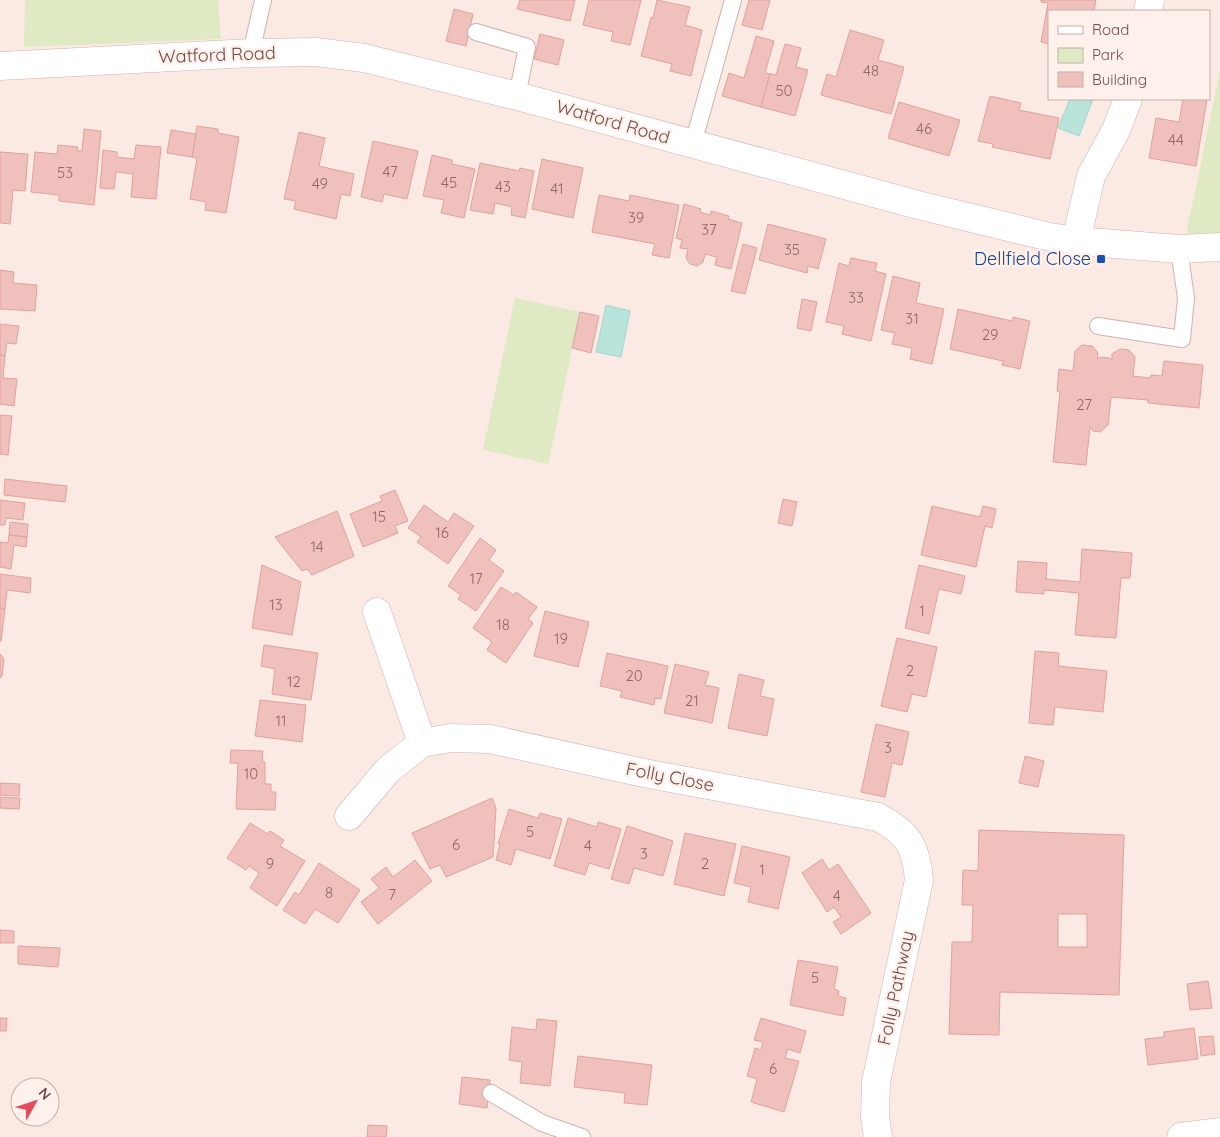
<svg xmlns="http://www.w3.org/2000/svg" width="1220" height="1137" font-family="Quicksand,sans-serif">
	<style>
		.green { fill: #dfe9c3 }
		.water { fill: #b9e4dc; stroke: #a0d6cc }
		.building { fill: #f0c0bc; stroke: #e2a19d; fill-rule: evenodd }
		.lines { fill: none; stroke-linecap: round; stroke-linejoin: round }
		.service-casing { stroke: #cfb2ae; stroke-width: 18 }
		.minor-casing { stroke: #cfb2ae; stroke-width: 29 }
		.secondary-casing { stroke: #d4b1ad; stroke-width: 29 }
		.service { stroke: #fff; stroke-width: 16 }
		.minor { stroke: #fff; stroke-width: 28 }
		.secondary { stroke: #fff; stroke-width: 28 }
		.transit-dot { fill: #1a4fb4; stroke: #fef0ea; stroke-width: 2 }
		.labels { text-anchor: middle; stroke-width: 5; stroke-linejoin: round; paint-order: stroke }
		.number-label { font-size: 15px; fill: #926866 }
		.street-label { font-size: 18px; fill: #734b4a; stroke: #fef0ea }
		.transit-label { font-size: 18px; fill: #164399; stroke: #fef0ea; text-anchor: end }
	</style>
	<rect width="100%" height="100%" fill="#fbeae4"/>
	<g class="green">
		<polygon points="25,0 218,0 221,39 24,47"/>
		<polygon points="1220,71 1220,233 1186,234"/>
		<polygon points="515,298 580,312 548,464 483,450"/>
	</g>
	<g class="water">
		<polygon points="1070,99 1093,99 1079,136 1058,128"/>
		<polygon points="606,305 630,311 621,357 596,352"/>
	</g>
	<g class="building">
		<polygon points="520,0 575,0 570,21 517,9"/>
		<polygon points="589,0 641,0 630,45 611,41 613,32 583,25"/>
		<polygon points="657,0 690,7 685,25 702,30 691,76 670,71 672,64 641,56 651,17 653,18"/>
		<polygon points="749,0 770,0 762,30 742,25"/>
		<polygon points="1041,0 1096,0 1094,11 1049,11 1049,44 1041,42 1048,3 1041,2"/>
		<polygon points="454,9 473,14 466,46 446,41"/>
		<polygon points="850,30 884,40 878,60 904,67 891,114 821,95 827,74 836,77"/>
		<polygon points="540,34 564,40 558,65 534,59"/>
		<polygon points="756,36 774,41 765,73 770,74 761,107 722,96 729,73 744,78"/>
		<polygon points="785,44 801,48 796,67 808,70 795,116 761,107 770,74 776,75"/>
		<polygon points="990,96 1021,103 1019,110 1059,118 1050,159 992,147 993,144 978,141"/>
		<polygon points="1183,99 1207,99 1196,166 1149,158 1156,118 1179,122"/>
		<polygon points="899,102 960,120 949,156 888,138"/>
		<polygon points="197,126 218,129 218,133 239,137 226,213 205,210 206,202 190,199 197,158 192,157"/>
		<polygon points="84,129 101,131 94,205 59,201 59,195 31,192 35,152 57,154 58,145 78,147 77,151 82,151"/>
		<polygon points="171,130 196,134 192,157 167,153"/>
		<polygon points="299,132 325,138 319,166 354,174 350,196 341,194 336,219 294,209 296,201 284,199"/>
		<polygon points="373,141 418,151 407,199 384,194 382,202 361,197"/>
		<polygon points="136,145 161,147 156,199 131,197 133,174 116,172 114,189 100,188 103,150 117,152 117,157 134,159"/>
		<polygon points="0,152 28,154 25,191 13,190 10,224 0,223"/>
		<polygon points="432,155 452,160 452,164 475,169 464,218 441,213 444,200 423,196"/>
		<polygon points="542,159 583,168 573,218 532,209"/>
		<polygon points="480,163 519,171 520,168 534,171 525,218 511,215 512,207 495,203 493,214 470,210"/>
		<polygon points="599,195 629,201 630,195 679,205 669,258 652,255 655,244 592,232"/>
		<polygon points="684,204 701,209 700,212 710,215 711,211 729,216 728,219 742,223 731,269 715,265 717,257 705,254 703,262 697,266 690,264 686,258 688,249 680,248 682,240 676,238"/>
		<polygon points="768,224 826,239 818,269 808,266 807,273 759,260"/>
		<polygon points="743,244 757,248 745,294 731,291"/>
		<polygon points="851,258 877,263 875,271 886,274 871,341 842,334 844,326 826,322 839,263 849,266"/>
		<polygon points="0,270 14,272 13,283 37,285 35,311 0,309"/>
		<polygon points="893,276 920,283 916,303 944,309 932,364 910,359 912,348 892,344 895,333 881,330"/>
		<polygon points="802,299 817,302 811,331 797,328"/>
		<polygon points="958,309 1012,321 1013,317 1030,321 1020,369 1002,365 1003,361 950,349"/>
		<polygon points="580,312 599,316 591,353 572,348"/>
		<polygon points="0,324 19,326 16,344 7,343 5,356 0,355"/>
		<polygon points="1082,345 1092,346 1098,353 1097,359 1100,357 1110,358 1112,360 1112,354 1120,349 1129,350 1135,357 1133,376 1150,378 1151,375 1162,376 1164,361 1203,365 1199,408 1148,403 1148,400 1111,397 1108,425 1100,432 1093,431 1090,427 1086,465 1053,462 1060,392 1057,391 1059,369 1073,371 1075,351"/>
		<polygon points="0,355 5,356 3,378 17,379 14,406 0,404"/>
		<polygon points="0,415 12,416 8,455 0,454"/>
		<polygon points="5,479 67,486 65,502 4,495"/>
		<polygon points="395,490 408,521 395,526 398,533 363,547 350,514 382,501 380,496"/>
		<polygon points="783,499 797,502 792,526 778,523"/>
		<polygon points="0,500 25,503 23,520 6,518 5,525 0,525"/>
		<polygon points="424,505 448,522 454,513 474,526 448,564 417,542 421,537 408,528"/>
		<polygon points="932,506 980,517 983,506 996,509 992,528 985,526 976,567 921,555"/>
		<polygon points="337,511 354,556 312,575 307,569 302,571 275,537"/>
		<polygon points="10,522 28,524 27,537 9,535"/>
		<polygon points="9,535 27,537 26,547 14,545 11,569 0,567 0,542 8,543"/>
		<polygon points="480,538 496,550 489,560 504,571 476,611 458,599 461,595 448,586"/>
		<polygon points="1082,549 1132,553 1130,578 1121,578 1116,638 1075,635 1079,593 1044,590 1044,594 1016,592 1018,561 1047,563 1046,579 1080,582"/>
		<polygon points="262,565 301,582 292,635 252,628"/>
		<polygon points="919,565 965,576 961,594 939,589 929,634 905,628"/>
		<polygon points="0,574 31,578 30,593 7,590 5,609 0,608"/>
		<polygon points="501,587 514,595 516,592 537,607 528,619 533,623 506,663 487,650 492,642 473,628"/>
		<polygon points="0,608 5,609 1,641 0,641"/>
		<polygon points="545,611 589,622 578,667 534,656"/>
		<polygon points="897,638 937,647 926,697 912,694 907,712 881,706"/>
		<polygon points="264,645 318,653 311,700 272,694 275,669 261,666"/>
		<polygon points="1035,651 1059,653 1058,666 1107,671 1103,712 1055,707 1053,725 1029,723"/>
		<polygon points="607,653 668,666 661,699 655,698 654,705 620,697 622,691 600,686"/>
		<polygon points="0,654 4,659 2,676 0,678"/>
		<polygon points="675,664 709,672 705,685 719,688 712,723 664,713"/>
		<polygon points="739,674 764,680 760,696 774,699 767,736 728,728"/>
		<polygon points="260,700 306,705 302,742 255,736"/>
		<polygon points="876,724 909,732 902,765 892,763 885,797 861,792"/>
		<polygon points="231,750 263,751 262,762 265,762 265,784 271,784 271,792 276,792 275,810 236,809 238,763 230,763"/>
		<polygon points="1025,756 1044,761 1038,787 1019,783"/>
		<polygon points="0,783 20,784 19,796 0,795"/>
		<polygon points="0,797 20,798 19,809 0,808"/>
		<polygon points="492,798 496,808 493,857 446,877 440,865 430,869 412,833"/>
		<polygon points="509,809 538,818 540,813 562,819 550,859 516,849 511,865 496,860 500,844 498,844"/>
		<polygon points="568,818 597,827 598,822 621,829 609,869 589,863 585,875 554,866"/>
		<polygon points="250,823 268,834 270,831 284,840 280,846 305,861 277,906 250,888 259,873 249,866 246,870 227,858"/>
		<polygon points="627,826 673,841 663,876 634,868 629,884 611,879"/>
		<path d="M 979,830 L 1124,835 L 1119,995 L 1000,992 L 999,1035 L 949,1034 L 952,942 L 972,942 L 973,905 L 962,905 L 963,870 L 978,871 ZM 1058,914 L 1087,914 L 1087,947 L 1058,947 Z"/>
		<polygon points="685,833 736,844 724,896 674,884"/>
		<polygon points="742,846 790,857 778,909 748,902 751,887 734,883"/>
		<polygon points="822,859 829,870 838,864 871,913 841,934 833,922 841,917 834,907 827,912 802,873"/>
		<polygon points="415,860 432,881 378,924 361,902 379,888 371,879 386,867 393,877"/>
		<polygon points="319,863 360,890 338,923 315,909 305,924 283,910 295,892 299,895"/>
		<polygon points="0,930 14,931 14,943 0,943"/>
		<polygon points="18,946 60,948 58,967 18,964"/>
		<polygon points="798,960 838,967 834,989 839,991 838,996 846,998 843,1016 790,1005"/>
		<polygon points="1208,981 1212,1008 1190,1010 1187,984"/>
		<polygon points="0,1018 7,1018 6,1031 0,1031"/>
		<polygon points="761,1018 806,1031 800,1053 788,1049 785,1058 799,1061 784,1112 751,1102 757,1079 747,1076 755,1048 761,1050 763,1042 754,1040"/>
		<polygon points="537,1019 557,1021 550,1086 520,1083 522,1062 509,1060 512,1027 536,1030"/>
		<polygon points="1194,1028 1198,1059 1148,1065 1145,1039 1164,1037 1164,1032"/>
		<polygon points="1213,1036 1215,1054 1201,1056 1199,1037"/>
		<polygon points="578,1056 652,1065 647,1105 624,1103 625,1093 574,1087"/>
		<polygon points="462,1077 490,1080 487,1108 459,1104"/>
		<polygon points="368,1125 387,1126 386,1137 367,1137"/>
	</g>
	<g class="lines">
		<g class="service-casing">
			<g id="service">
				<polyline points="476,32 527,47 517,96"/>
				<polyline points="251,53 263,0"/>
				<polyline points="693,144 733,0"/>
				<polyline points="1098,326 1182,339 1186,298 1179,249"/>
				<polyline points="491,1093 542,1123 582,1137"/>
			</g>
		</g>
		<g class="minor-casing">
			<g id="minor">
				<polyline points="1148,11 1150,0"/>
				<polyline points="1076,241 1091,176 1116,130 1128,99"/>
				<polyline points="377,612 422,743"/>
				<path d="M 349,816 L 388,770 L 422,743 L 450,738 L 490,739 L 644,773 L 878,817 C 908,833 916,846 919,880 L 876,1082 L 875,1117 L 878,1137"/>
				<polyline points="1181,1137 1220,1132"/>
			</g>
		</g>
		<g class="secondary-casing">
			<polyline id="secondary" points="0,66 251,53 316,52 364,58 517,96 918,205 1050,237 1076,241 1179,249 1220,247"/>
		</g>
		<use href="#service" class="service"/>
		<use href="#minor" class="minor"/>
		<use href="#secondary" class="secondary"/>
	</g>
	<rect class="transit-dot" x="1096" y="254" width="10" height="10" rx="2.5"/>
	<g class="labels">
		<g class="number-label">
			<text x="871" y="76">48</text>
			<text x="784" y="96">50</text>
			<text x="924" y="134">46</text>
			<text x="1176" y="145">44</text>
			<text x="390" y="177">47</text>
			<text x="65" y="178">53</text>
			<text x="449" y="188">45</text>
			<text x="320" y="189">49</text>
			<text x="503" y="192">43</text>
			<text x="557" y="194">41</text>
			<text x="636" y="223">39</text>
			<text x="709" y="235">37</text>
			<text x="792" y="255">35</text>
			<text x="856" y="303">33</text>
			<text x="912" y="324">31</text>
			<text x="990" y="340">29</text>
			<text x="1084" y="410">27</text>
			<text x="379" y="522">15</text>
			<text x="442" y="538">16</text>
			<text x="317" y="552">14</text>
			<text x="476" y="584">17</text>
			<text x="276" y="610">13</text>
			<text x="922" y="616">1</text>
			<text x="503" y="630">18</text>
			<text x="561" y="644">19</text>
			<text x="910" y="676">2</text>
			<text x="634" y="681">20</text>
			<text x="294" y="687">12</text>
			<text x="692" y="706">21</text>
			<text x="281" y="726">11</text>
			<text x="888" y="753">3</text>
			<text x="251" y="779">10</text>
			<text x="530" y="837">5</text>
			<text x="456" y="850">6</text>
			<text x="588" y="851">4</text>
			<text x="644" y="859">3</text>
			<text x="270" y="869">9</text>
			<text x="705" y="869">2</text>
			<text x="762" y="875">1</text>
			<text x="329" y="898">8</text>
			<text x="392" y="900">7</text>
			<text x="837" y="901">4</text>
			<text x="815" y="983">5</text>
			<text x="773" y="1074">6</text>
		</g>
		<g class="street-label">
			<text transform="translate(217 55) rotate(-2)" y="6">Watford Road</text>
			<text transform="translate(613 122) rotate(16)" y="6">Watford Road</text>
			<text transform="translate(670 777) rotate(11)" y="6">Folly Close</text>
			<text transform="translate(896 988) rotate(-78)" y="6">Folly Pathway</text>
		</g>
		<g class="transit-label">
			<text x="1091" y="265">Dellfield Close</text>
		</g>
	</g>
	<rect x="1048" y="10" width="162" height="90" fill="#fef0ea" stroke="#c6aeaa"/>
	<rect x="1058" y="26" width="25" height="8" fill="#ffffff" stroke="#c6aeaa"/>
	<text x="1092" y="35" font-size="15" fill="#734b4a">Road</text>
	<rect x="1058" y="48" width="25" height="15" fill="#dfe9c3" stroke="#c6aeaa"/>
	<text x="1092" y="60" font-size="15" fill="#734b4a">Park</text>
	<rect x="1058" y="72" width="25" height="15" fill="#f0c0bc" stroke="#c6aeaa"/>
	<text x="1092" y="85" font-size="15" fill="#734b4a">Building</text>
	<g transform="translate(35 1102) rotate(50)"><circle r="24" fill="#fef0ea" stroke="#c6aeaa"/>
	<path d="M0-4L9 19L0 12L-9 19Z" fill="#e24c5c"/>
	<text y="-8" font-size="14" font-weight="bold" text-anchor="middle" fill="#734b4a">N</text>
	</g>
</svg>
